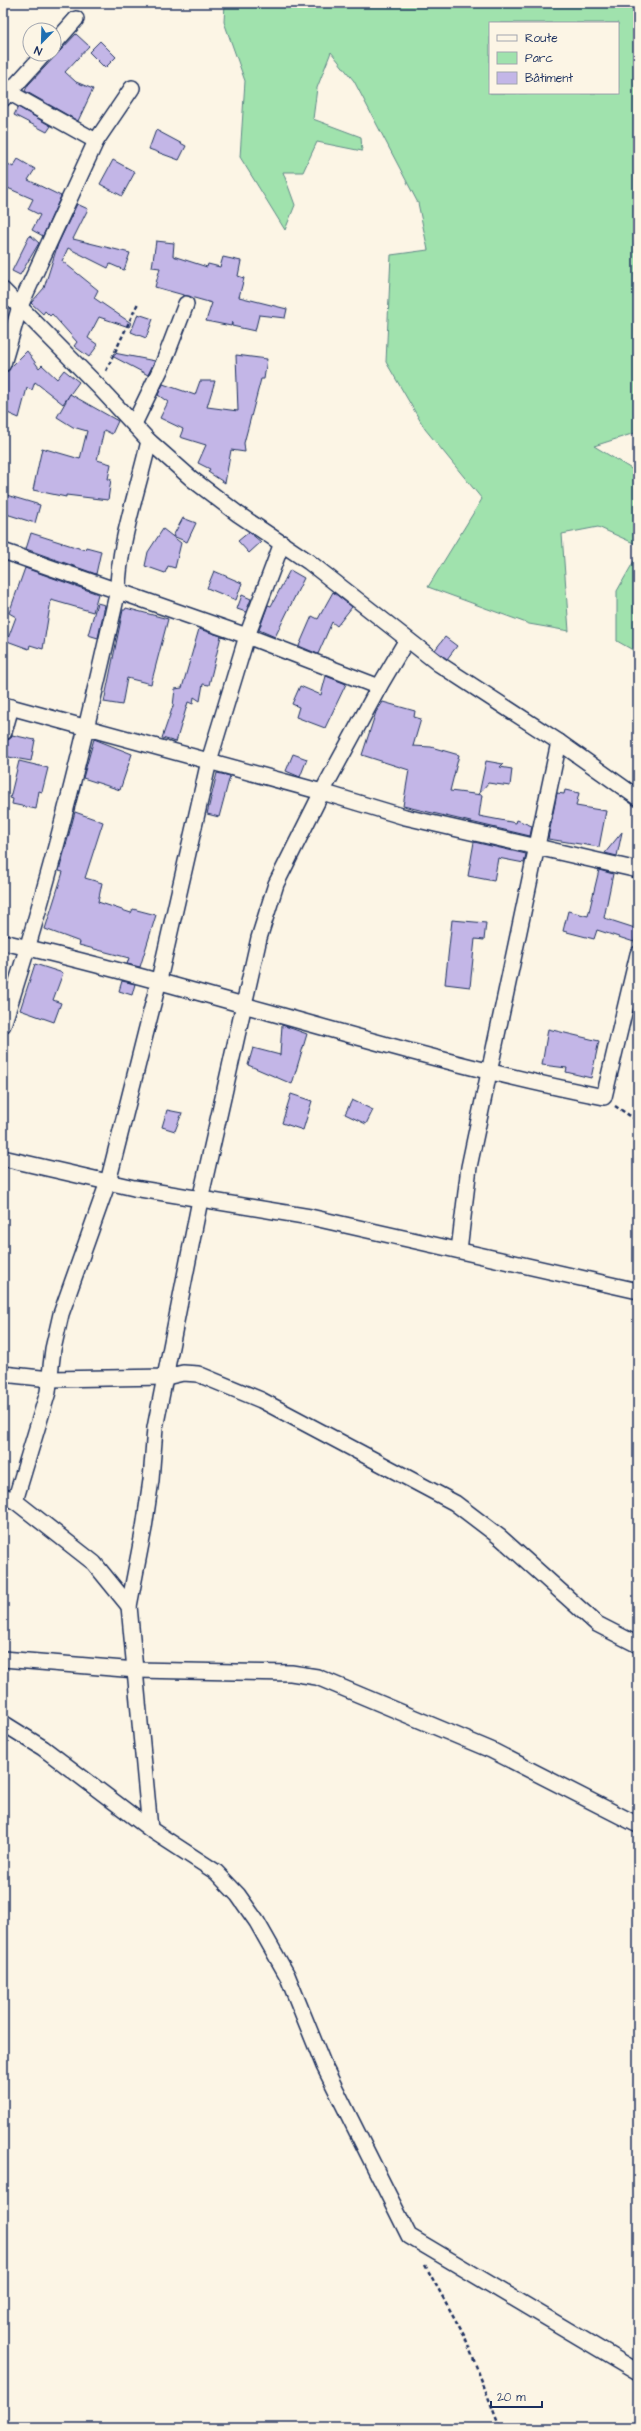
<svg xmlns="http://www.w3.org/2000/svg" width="641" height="2431" font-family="'Architects Daughter',sans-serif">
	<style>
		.green { fill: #a0e2ad; stroke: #5e8886; fill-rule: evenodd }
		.building { fill: #c3b6e7; stroke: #1b2f5e }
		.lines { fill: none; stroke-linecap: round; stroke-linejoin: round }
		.street-casing { stroke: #1b2f5e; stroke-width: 18 }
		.path { stroke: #1b2f5e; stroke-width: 2.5; stroke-dasharray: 4 3; stroke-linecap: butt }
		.street { stroke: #fcf5e5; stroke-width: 15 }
	</style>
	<rect width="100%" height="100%" fill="#fcf5e5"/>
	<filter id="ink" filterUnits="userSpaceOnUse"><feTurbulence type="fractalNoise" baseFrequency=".025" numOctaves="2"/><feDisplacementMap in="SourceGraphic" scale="8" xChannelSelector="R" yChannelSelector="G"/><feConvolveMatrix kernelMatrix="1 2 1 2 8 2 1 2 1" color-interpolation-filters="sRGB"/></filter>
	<g filter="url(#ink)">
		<g class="green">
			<path d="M 225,3 L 638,3 L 638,432 L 594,446 L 638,473 L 638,545 L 598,527 L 562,534 L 569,631 L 529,624 L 428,587 L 482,499 L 425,429 L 386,362 L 391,255 L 428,250 L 418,203 L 354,81 L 331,52 L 317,88 L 313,119 L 361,137 L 362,151 L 317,142 L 303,172 L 283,172 L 295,205 L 285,230 L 240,157 L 245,81 L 224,22 ZM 490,23 L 618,23 L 618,93 L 490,93 Z"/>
			<polygon points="638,554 638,653 617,641 617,591"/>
		</g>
		<g class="building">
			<polygon points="76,34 89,46 65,72 76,82 93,89 78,121 25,91 28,85"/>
			<polygon points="100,41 116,57 105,68 89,52"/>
			<polygon points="18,107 51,126 47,132 14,115"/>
			<polygon points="156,130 186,146 179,160 149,149"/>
			<polygon points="18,159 35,169 28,180 61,196 43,236 32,230 40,215 28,209 33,199 3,186 3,161 13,167"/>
			<polygon points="113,160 135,172 122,196 100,184"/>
			<polygon points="77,204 88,209 73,239 130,253 124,270 110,264 108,268 68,248 62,261 98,290 94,298 131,323 129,327 99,317 88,338 98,345 89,357 74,346 77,342 52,314 50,316 45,311 43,314 31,303 44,288 58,244"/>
			<polygon points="30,235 39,243 20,275 12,271"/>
			<polygon points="156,241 174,243 173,256 207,267 208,264 220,267 223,257 241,261 238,276 244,278 239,297 287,309 285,318 259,315 255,331 232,326 232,322 231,326 206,321 212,303 155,287 160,268 152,267"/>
			<polygon points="138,314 153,319 146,338 131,332"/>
			<polygon points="27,351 39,368 42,365 57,379 64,370 79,382 63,404 35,382 32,390 27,388 19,418 3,411 3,375"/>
			<polygon points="114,353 155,361 148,375 112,356"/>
			<polygon points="236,355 267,359 264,379 261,379 244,443 245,452 231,450 225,483 208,472 210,469 198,463 206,445 180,437 183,429 160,418 168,402 158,395 163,384 195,395 200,381 215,381 207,407 238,411"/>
			<polygon points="70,394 118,421 112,434 104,430 97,460 111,464 108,479 111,479 108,500 66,495 66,497 33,490 42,448 80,459 87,431 73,427 57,417"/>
			<polygon points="3,494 40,505 35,523 3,513"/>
			<polygon points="183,518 196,523 187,542 173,536"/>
			<polygon points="163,529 181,543 175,568 168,566 165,573 145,566 148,552"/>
			<polygon points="249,532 261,542 249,553 238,541"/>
			<polygon points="31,533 85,550 86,547 101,551 96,574 26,549"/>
			<polygon points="25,568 98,594 93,612 51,600 43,649 30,645 29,649 7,641 16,617 9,613"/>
			<polygon points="290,570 304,578 275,637 259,630 268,605 271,606"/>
			<polygon points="214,571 242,583 236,600 207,588"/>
			<polygon points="333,592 352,607 337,626 332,622 318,654 299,646 312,616 318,619"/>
			<polygon points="242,595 251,599 246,612 237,609"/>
			<polygon points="97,603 105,605 98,638 88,635"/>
			<polygon points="126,608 168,619 151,684 127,678 122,705 104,702 123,610 125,610"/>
			<polygon points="199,629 221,636 209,685 203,684 200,701 194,697 193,704 188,702 176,742 162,738 173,706 175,689 182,688"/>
			<polygon points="445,637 457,646 447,659 435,650"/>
			<polygon points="326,676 346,684 325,728 296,717 299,707 292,704 300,686 321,695"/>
			<polygon points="383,702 415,711 414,717 421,719 413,746 431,747 459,755 450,791 482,795 479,816 516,823 517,820 532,826 530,836 403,806 409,770 362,755 376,712"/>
			<polygon points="12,735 35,740 31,761 3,756 3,741 10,739"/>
			<polygon points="94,739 132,754 120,790 83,778"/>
			<polygon points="293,754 307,759 300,777 286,771"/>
			<polygon points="19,761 48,768 42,792 39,791 36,809 12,804 13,799 10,798"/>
			<polygon points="486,761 503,764 500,767 512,769 510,786 488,783 479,794"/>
			<polygon points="217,773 230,776 219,817 207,814"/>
			<polygon points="565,790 579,793 576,806 606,811 599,847 548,839 557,793 564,794"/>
			<polygon points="75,812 103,822 85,878 102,883 98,902 131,913 133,909 156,915 140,967 127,964 129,958 79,945 80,942 45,929 63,872 59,871"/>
			<polygon points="622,832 617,856 605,853"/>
			<polygon points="474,842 526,854 524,863 498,858 494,881 468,876"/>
			<polygon points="599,870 613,874 604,918 638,929 634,942 597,930 594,939 563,931 568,911 588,916"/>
			<polygon points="452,920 486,923 484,940 475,939 470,987 445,984"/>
			<polygon points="35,964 63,973 53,1000 61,1003 54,1022 20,1010"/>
			<polygon points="122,981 135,984 132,995 119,991"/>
			<polygon points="282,1025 307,1034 292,1084 248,1065 253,1048 280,1055"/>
			<polygon points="548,1029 599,1041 591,1078 566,1072 567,1068 542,1065"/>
			<polygon points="291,1094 312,1101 303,1130 282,1123"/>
			<polygon points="352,1100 373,1110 366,1124 345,1114"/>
			<polygon points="167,1110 182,1113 175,1131 162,1127"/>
		</g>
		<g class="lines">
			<g class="street-casing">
				<g id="street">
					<polyline points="54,44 76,19"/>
					<polyline points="3,89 96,141"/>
					<polyline points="3,99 44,54"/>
					<polyline points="3,290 98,386 149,441 192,479 238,514 309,562 439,664 559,742 638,798"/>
					<polyline points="3,364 20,306 96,141 132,88"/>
					<polyline points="134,424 163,364 186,304"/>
					<polyline points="3,551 247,636 379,687 322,792 3,705"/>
					<polyline points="379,687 406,641"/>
					<polyline points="4,732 11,707"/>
					<path d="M 3,942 C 205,988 401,1057 604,1097 L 638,954"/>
					<path d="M 3,1025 C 50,883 85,737 118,590 C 118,546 139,486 149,441"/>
					<polyline points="3,1158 134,1188 310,1217 638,1291"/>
					<polyline points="459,1250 469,1167 559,742"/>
					<polyline points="3,1374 50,1379 166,1377 183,1373 198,1374 261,1400 455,1503 501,1538 597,1624 638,1645"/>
					<polyline points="3,1496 15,1501 94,1563 129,1606"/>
					<polyline points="15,1501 48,1392 53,1349 61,1314 108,1182 159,980 209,761 247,636 282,543"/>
					<polyline points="3,1659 136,1670 291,1673 317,1677 491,1750 638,1825"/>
					<polyline points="3,1723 43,1748 150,1829 216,1872 238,1895 257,1922 287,1975 324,2066 409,2236 638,2372"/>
					<polyline points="150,1829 129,1606 144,1528 151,1480 155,1428 200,1200 259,938 276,884 322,792 405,817 638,870"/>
				</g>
			</g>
			<g class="path">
				<polyline points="106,371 138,303"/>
				<polyline points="615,1106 638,1121"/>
				<polyline points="425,2265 465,2337 500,2428"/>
			</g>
			<use href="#street" class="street"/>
		</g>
	</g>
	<rect width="641" height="2431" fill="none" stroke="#fcf5e5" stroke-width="16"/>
	<rect x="8" y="8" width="625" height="2415" fill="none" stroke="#1b2f5e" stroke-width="1.5" filter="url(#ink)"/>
	<rect x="489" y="22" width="130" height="72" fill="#fcf5e5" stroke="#a2a6af"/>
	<rect x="497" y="35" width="20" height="6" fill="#fcf5e5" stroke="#a2a6af"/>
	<text x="525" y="42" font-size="12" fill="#1b2f5e">Route</text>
	<rect x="497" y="52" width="20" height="12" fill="#a0e2ad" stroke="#a2a6af"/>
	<text x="525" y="62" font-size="12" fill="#1b2f5e">Parc</text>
	<rect x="497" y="72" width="20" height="12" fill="#c3b6e7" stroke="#a2a6af"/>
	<text x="525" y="82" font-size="12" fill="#1b2f5e">Bâtiment</text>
	<g transform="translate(42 42) rotate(203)"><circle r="19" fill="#fcf5e5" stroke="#a2a6af"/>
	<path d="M0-3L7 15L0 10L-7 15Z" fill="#1f6fb2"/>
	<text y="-6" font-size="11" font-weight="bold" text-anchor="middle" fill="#1b2f5e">N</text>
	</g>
	<path d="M491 2401v6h51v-6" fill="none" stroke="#1b2f5e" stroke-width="2"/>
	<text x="497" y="2401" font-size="12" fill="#1b2f5e" stroke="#fcf5e5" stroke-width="3" paint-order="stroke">20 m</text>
</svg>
